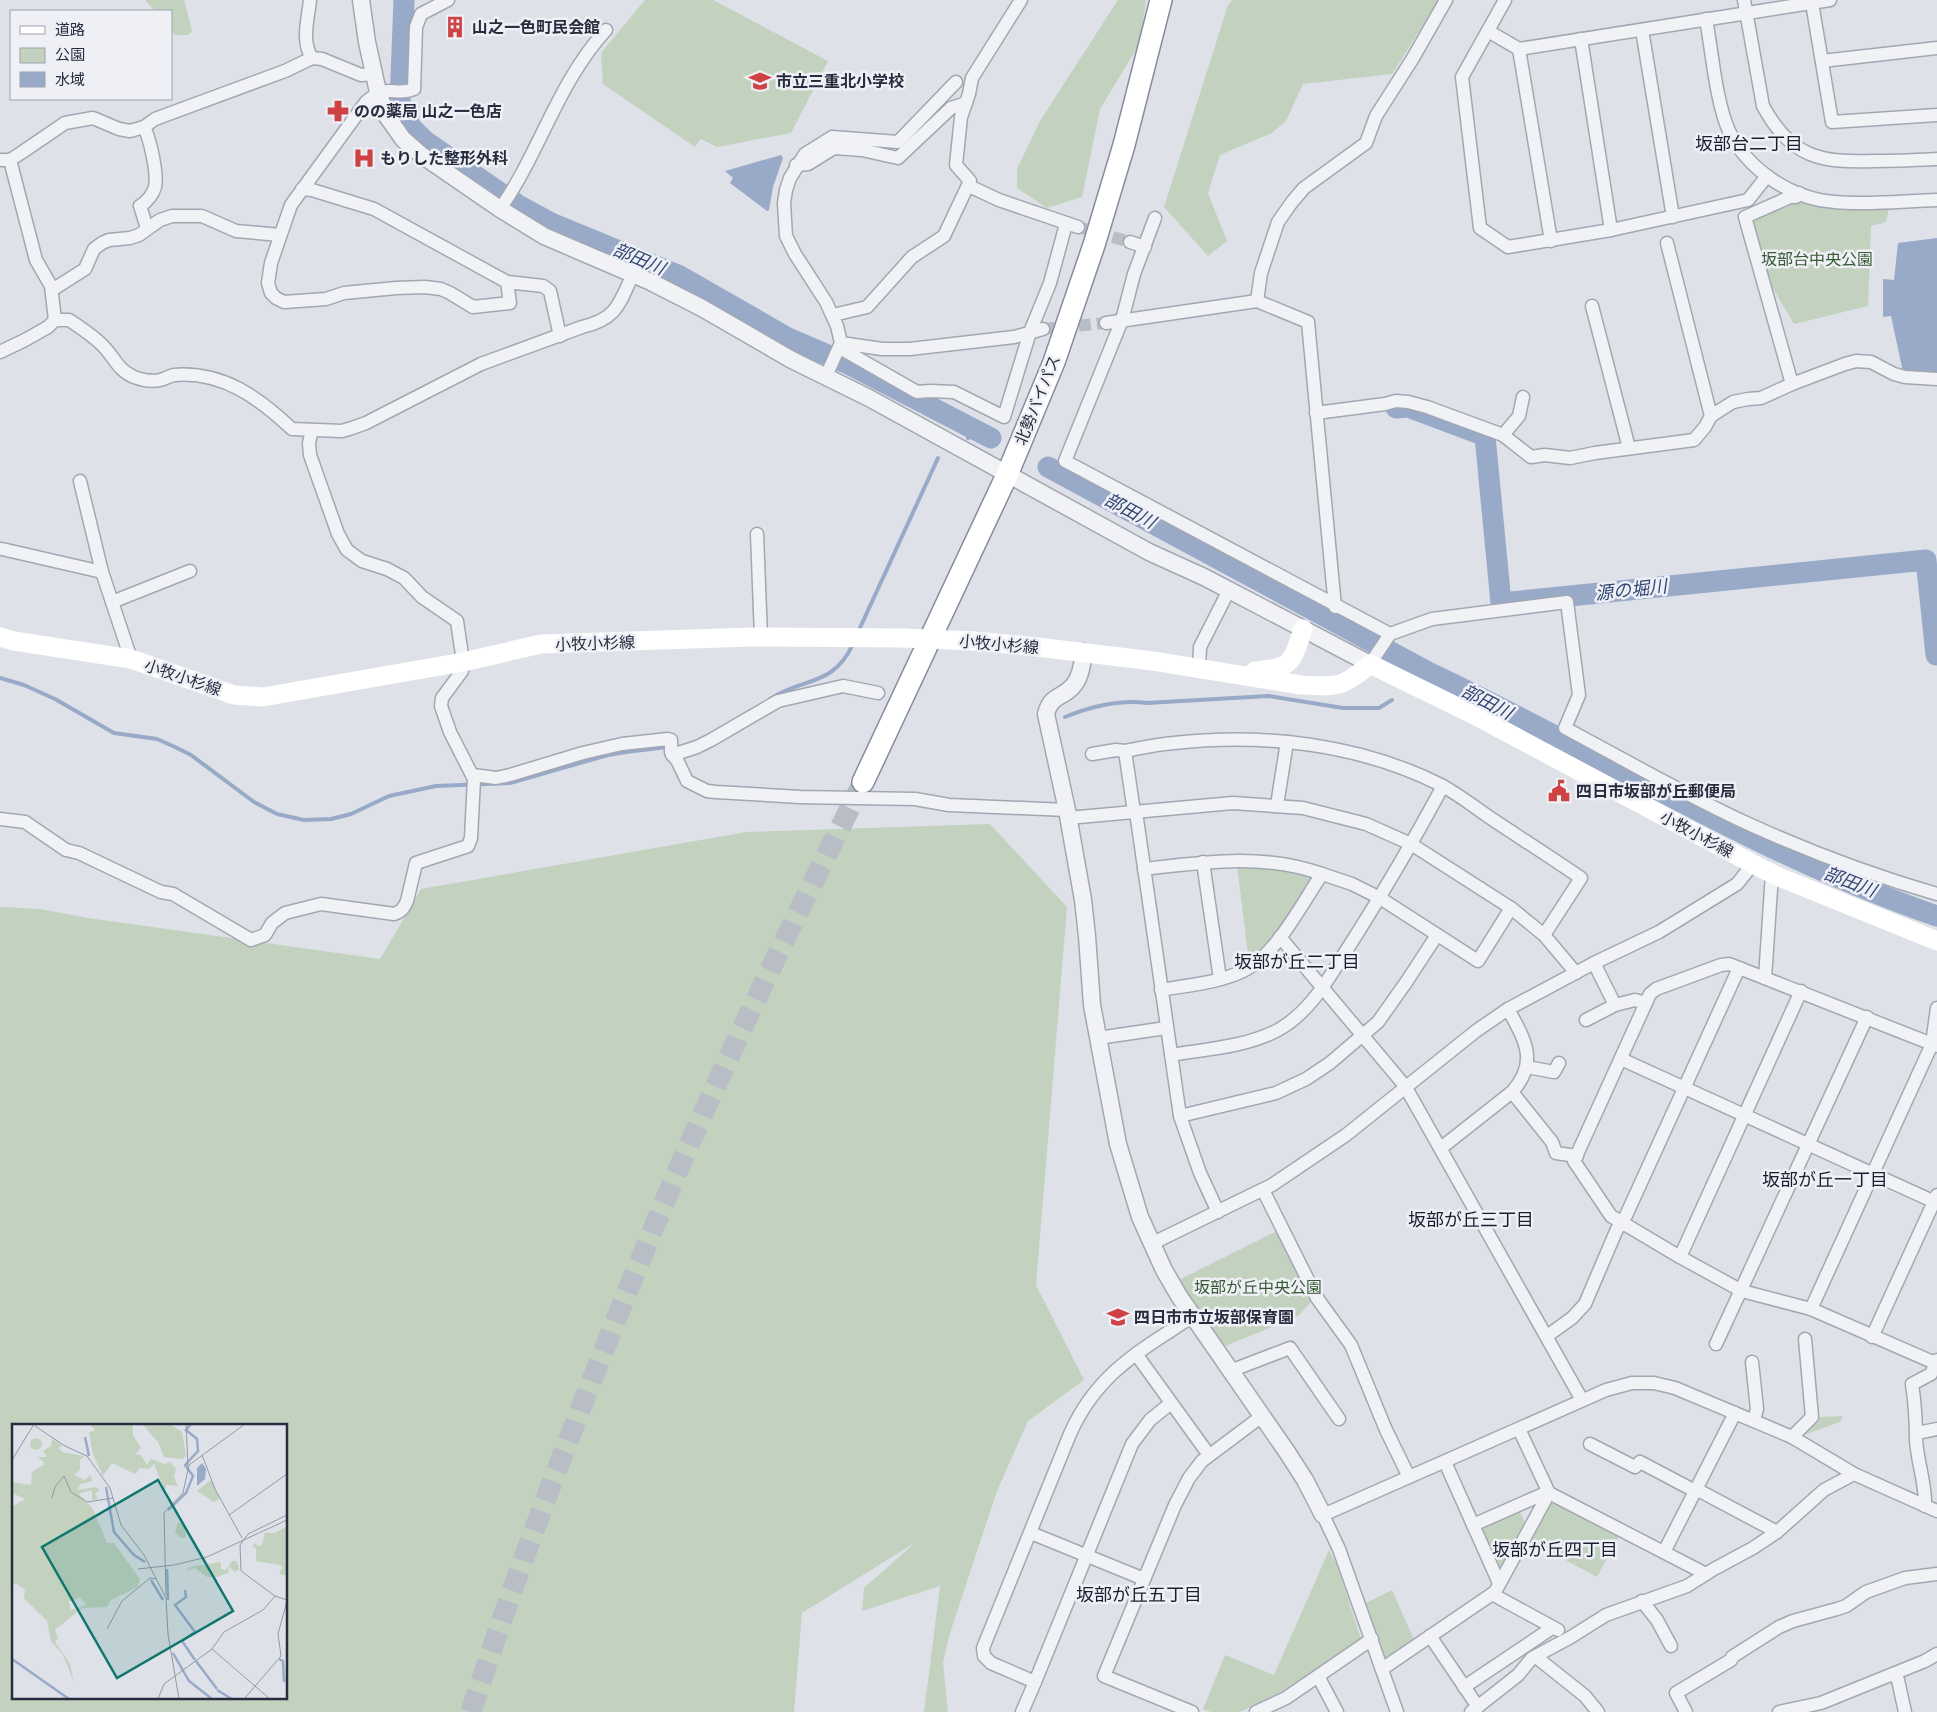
<svg xmlns="http://www.w3.org/2000/svg" width="1937" height="1712" font-family="Ubuntu,'Noto Sans JP',sans-serif">
	<style>
		.green { fill: #c2d2bf; fill-rule: evenodd }
		.water { fill: #99aac9 }
		.lines { fill: none; stroke-linecap: round; stroke-linejoin: round }
		.stream { stroke: #99aac9; stroke-width: 4 }
		.river { stroke: #99aac9; stroke-width: 21 }
		.minor-tunnel { stroke: #b9bdc6; stroke-width: 12; stroke-dasharray: 12 6; stroke-linecap: butt }
		.trunk-tunnel { stroke: #b9bdc6; stroke-width: 21; stroke-dasharray: 21 11; stroke-linecap: butt }
		.minor-casing { stroke: #a3a7b2; stroke-width: 15 }
		.tertiary-casing { stroke: #a3a7b2; stroke-width: 19 }
		.trunk-casing { stroke: #868c9f; stroke-width: 24 }
		.minor { stroke: #f1f2f6; stroke-width: 12 }
		.tertiary { stroke: #f1f2f6; stroke-width: 16 }
		.secondary { stroke: #fff; stroke-width: 19 }
		.trunk { stroke: #fff; stroke-width: 21 }
		.secondary-bridge { stroke: #fff; stroke-width: 19 }
		.labels { text-anchor: middle; stroke-width: 5; stroke-linejoin: round; paint-order: stroke }
		.poi-label { font-size: 16px; font-weight: bold; fill: #272d3f; stroke: #eef0f6; text-anchor: start }
		.park-label { font-size: 16px; fill: #375b35; stroke: #eef0f6 }
		.street-label { font-size: 16px; fill: #272d3f; stroke: #eef0f6 }
		.neighbourhood-label { font-size: 18px; fill: #1a1e30; stroke: #eef0f6 }
		.water-label { font-size: 18px; font-style: italic; fill: #314673; stroke: #eef0f6 }
		.inset-river { fill: none; stroke: #99aac9; stroke-width: 2.5 }
		.inset-road { fill: none; stroke: #9599a4; stroke-width: 1 }
		.view { fill: #0f766e; fill-opacity: 0.15; stroke: #0f766e; stroke-width: 2.5 }
		.inset-edge { fill: none; stroke: #272d3f; stroke-width: 2.5 }
	</style>
	<rect width="100%" height="100%" fill="#dee1e8"/>
	<g class="green">
		<polygon points="145,0 184,0 192,31 188,35 175,35 171,30 171,11 155,11"/>
		<polygon points="645,0 713,0 828,61 791,133 717,147 701,139 695,147 603,84 601,53"/>
		<polygon points="1118,0 1146,0 1140,43 1100,109 1082,197 1047,208 1017,188 1017,169 1040,121"/>
		<polygon points="1232,0 1439,0 1392,74 1303,84 1286,121 1272,133 1220,155 1208,193 1227,241 1208,256 1164,207 1228,5"/>
		<polygon points="1803,200 1889,208 1886,222 1871,226 1868,306 1794,324 1765,275 1751,218 1790,202"/>
		<path d="M 990,824 L 1067,907 L 1036,1285 L 1084,1380 L 1028,1421 L 997,1491 L 950,1633 L 943,1662 L 948,1712 L 924,1712 L 940,1586 L 862,1611 L 864,1588 L 916,1542 L 802,1613 L 794,1712 L 0,1712 L 0,907 L 40,909 L 88,918 L 380,959 L 421,889 L 746,832 ZM 14,1426 L 286,1426 L 286,1698 L 14,1698 Z"/>
		<polygon points="1237,864 1313,874 1315,878 1270,945 1249,964"/>
		<polygon points="1279,1230 1313,1300 1298,1316 1223,1347 1179,1280"/>
		<polygon points="1843,1416 1840,1422 1801,1436 1820,1417"/>
		<polygon points="1551,1503 1573,1510 1620,1534 1597,1577 1528,1540 1548,1504"/>
		<polygon points="1518,1509 1526,1524 1500,1572 1478,1527"/>
		<polygon points="1329,1550 1337,1565 1361,1639 1283,1692 1240,1712 1211,1712 1203,1709 1225,1655 1274,1675"/>
		<polygon points="1392,1590 1415,1642 1386,1660 1384,1659 1364,1604"/>
	</g>
	<g class="water">
		<polygon points="781,155 783,158 773,187 769,210 767,211 730,183 733,178 725,171"/>
		<polygon points="1937,238 1937,372 1934,375 1903,372 1891,316 1883,317 1883,279 1894,280 1898,243"/>
	</g>
	<g class="lines">
		<g class="stream">
			<polyline points="968,438 978,431"/>
			<polyline points="859,630 938,458"/>
			<polyline points="0,678 24,685 55,699 114,733 157,739 175,747 191,755 254,802 277,814 304,820 331,819 351,814 389,796 436,786 510,783 608,755 626,752 668,747"/>
			<path d="M 770,699 C 804,677 833,687 853,644"/>
			<path d="M 1065,717 C 1089,707 1121,699 1147,703 L 1268,696 L 1343,708 L 1379,708 L 1392,700"/>
		</g>
		<g class="river">
			<polyline points="404,0 400,102 411,127 425,141 518,205 551,223 680,276 788,338 846,363 991,438"/>
			<polyline points="1396,408 1408,407 1485,436 1501,603 1926,560 1936,655"/>
			<path d="M 1048,467 L 1428,672 C 1598,752 1758,855 1937,916"/>
		</g>
		<g class="minor-tunnel">
			<polyline points="1078,227 1130,242"/>
			<polyline points="1043,329 1106,323"/>
		</g>
		<path class="trunk-tunnel" d="M 471,1712 C 510,1591 555,1472 602,1355 C 638,1264 676,1172 717,1083 C 763,982 813,882 863,782"/>
		<g class="minor-casing">
			<g id="minor">
				<path d="M 310,0 C 308,20 301,41 312,58"/>
				<path d="M 448,0 L 421,14 L 416,27 L 414,89 C 394,97 389,82 366,102 L 291,205 L 271,263 L 268,283 L 271,293 L 276,298 L 284,302 L 326,299 L 344,293 L 396,288 L 425,287 L 441,289 L 450,293 L 473,307 L 510,303 L 507,282 L 543,286 L 550,291 L 560,336"/>
				<polyline points="1505,0 1462,77 1480,228 1508,247 1611,230 1748,200 1767,176"/>
				<path d="M 1744,0 L 1763,106 C 1791,158 1821,163 1875,161 C 1896,161 1916,160 1937,159"/>
				<polyline points="1812,3 1832,122 1937,115"/>
				<path d="M 1706,19 C 1712,52 1716,102 1729,131 C 1748,170 1791,199 1835,202 C 1868,205 1903,201 1937,200"/>
				<polyline points="1642,30 1673,217"/>
				<polyline points="1488,31 1519,49 1830,0"/>
				<polyline points="1581,39 1611,230"/>
				<polyline points="1519,49 1551,241"/>
				<polyline points="1822,61 1937,48"/>
				<path d="M 144,127 C 150,139 158,174 155,187 C 153,194 147,202 140,206 L 147,228"/>
				<polyline points="0,160 10,160 21,153 65,123 93,118 119,129 130,131 144,127 155,119 285,71 312,58 322,59 361,75 374,74"/>
				<polyline points="10,160 36,260 51,286 55,320"/>
				<polyline points="796,165 808,164 834,148 862,150 898,158 951,108 966,103"/>
				<polyline points="969,186 999,200 1078,227"/>
				<polyline points="302,189 312,190 374,209 507,282"/>
				<path d="M 500,209 C 540,152 558,82 606,30"/>
				<polyline points="1155,218 1134,274 1122,320 1065,461 1390,634"/>
				<polyline points="1130,242 1145,247"/>
				<polyline points="1667,243 1711,416"/>
				<polyline points="52,290 85,269 94,249 102,243 109,240 130,238 139,235 160,220 172,216 202,216 236,231 280,235"/>
				<polyline points="1257,301 1261,273 1278,222 1292,202 1304,188 1366,143 1376,116 1413,58 1446,0"/>
				<polyline points="1592,306 1629,448"/>
				<polyline points="833,315 867,307 912,257 944,236 970,181 956,165 961,117 969,94 972,78 1021,0"/>
				<polyline points="1106,323 1257,301 1308,322 1335,607"/>
				<polyline points="841,343 882,349 910,349 1014,337 1043,329"/>
				<polyline points="840,348 917,392 930,391 954,392 1004,417 1030,332 1050,283 1066,224"/>
				<path d="M 0,352 L 25,340 L 48,327 L 55,320 L 69,320 C 81,328 95,337 105,348 C 115,359 119,371 134,377 C 142,380 151,382 160,380 C 165,379 169,376 174,375 C 223,371 259,398 292,429 L 342,431 L 352,428 L 366,423 L 481,364 L 582,327 C 617,319 619,304 633,274"/>
				<polyline points="826,376 841,343 837,326 826,302 795,254 786,236 784,203 786,190 790,178 805,154 832,137 898,142 956,82"/>
				<polyline points="1792,384 1745,217 1790,197 1796,197 1799,193"/>
				<polyline points="1316,413 1385,404 1396,401 1408,402 1427,407 1503,435 1531,457 1545,455 1570,458 1595,453 1694,440 1705,427 1711,416 1733,402 1748,399 1761,398 1792,384 1845,364 1856,361 1871,362 1894,374 1905,377 1937,379"/>
				<polyline points="1503,435 1519,416 1523,397"/>
				<polyline points="80,481 102,572 131,659"/>
				<polyline points="757,534 761,637"/>
				<polyline points="2,549 102,572"/>
				<polyline points="112,602 190,571"/>
				<path d="M 1370,664 L 1390,634 L 1432,619 L 1567,602 L 1579,695 L 1565,728 C 1623,759 1682,793 1742,821 C 1805,850 1871,875 1937,894"/>
				<polyline points="1199,668 1200,647 1229,590"/>
				<polyline points="1092,754 1116,750 1125,751"/>
				<polyline points="672,755 697,747 711,740 778,701 843,686 878,693"/>
				<polyline points="473,775 496,778 510,775 583,753 622,744 668,739 671,740 671,752 678,762 687,781 707,791 716,792 800,797 915,799 949,805 1067,810"/>
				<polyline points="1277,805 1287,742"/>
				<path d="M 1134,812 L 1125,751 C 1141,748 1158,744 1174,743 C 1264,733 1360,744 1441,785 C 1458,794 1473,806 1489,817 C 1519,837 1550,857 1581,878 L 1544,935"/>
				<polyline points="1136,812 1180,1116 1200,1173 1218,1212"/>
				<polyline points="1068,818 1233,803 1303,808 1366,824 1411,844 1511,908 1544,935 1576,973"/>
				<path d="M 0,819 L 25,822 L 66,850 L 79,853 L 161,892 L 173,894 L 251,940 L 265,935 L 272,923 L 285,913 L 321,904 L 394,914 C 401,912 404,908 407,901 L 416,863 L 468,846 L 471,838 L 474,779 L 450,732 L 441,706 L 442,698 L 462,671 L 463,662 L 457,621 L 422,597 L 404,578 L 387,569 L 362,561 L 347,550 L 338,534 L 310,455 L 309,443 L 312,430"/>
				<polyline points="1203,862 1220,979"/>
				<path d="M 1144,869 C 1204,862 1264,853 1322,874 C 1302,903 1276,956 1243,971 C 1218,983 1188,985 1161,990"/>
				<polyline points="1322,874 1352,884 1380,898 1478,961 1511,908"/>
				<polyline points="1280,937 1405,1086 1582,1400"/>
				<polyline points="1594,963 1615,1005"/>
				<polyline points="1765,978 1772,874"/>
				<path d="M 1508,1009 C 1525,1040 1539,1062 1512,1092 L 1552,1142 L 1556,1153 L 1577,1156"/>
				<polyline points="1586,1020 1615,1005 1635,1000 1646,1003"/>
				<polyline points="1098,1038 1166,1028"/>
				<path d="M 1171,1055 C 1206,1049 1246,1047 1278,1030 C 1314,1010 1333,970 1355,937 C 1386,888 1415,838 1443,786"/>
				<polyline points="1621,1059 1937,1203"/>
				<polyline points="1527,1067 1554,1072 1559,1063"/>
				<polyline points="1180,1116 1276,1093 1306,1079 1330,1063 1378,1022 1407,981 1437,935"/>
				<polyline points="1441,1148 1512,1092"/>
				<polyline points="1263,1190 1317,1298 1351,1345 1386,1430 1409,1477"/>
				<polyline points="1151,1244 1272,1185 1346,1135 1476,1031 1508,1009 1594,963 1659,932 1737,884 1753,864"/>
				<polyline points="1680,1257 1801,991"/>
				<polyline points="1811,1309 1932,1044 1937,1008"/>
				<polyline points="1547,1336 1572,1318 1585,1304 1617,1229 1623,1222 1739,968"/>
				<polyline points="1872,1337 1937,1195"/>
				<polyline points="1716,1344 1867,1017"/>
				<polyline points="1136,1354 1209,1455"/>
				<polyline points="1752,1362 1757,1409 1754,1420"/>
				<polyline points="1935,1363 1811,1309 1742,1291 1680,1257 1611,1216 1574,1161 1650,994 1656,989 1721,965 1729,964 1937,1046"/>
				<polyline points="1230,1371 1290,1348 1339,1419"/>
				<polyline points="1519,1429 1549,1493 1706,1574"/>
				<polyline points="1917,1433 1937,1429"/>
				<polyline points="1792,1437 1812,1417 1805,1339"/>
				<polyline points="1590,1444 1635,1467 1640,1462 1695,1491"/>
				<polyline points="1445,1462 1499,1583"/>
				<polyline points="1696,1489 1777,1532"/>
				<path d="M 1925,1506 C 1926,1483 1917,1462 1916,1439 C 1916,1420 1915,1403 1912,1384 L 1931,1374 L 1937,1360"/>
				<polyline points="1473,1525 1548,1492"/>
				<polyline points="1031,1533 1144,1579"/>
				<polyline points="1664,1552 1735,1413"/>
				<polyline points="1492,1594 1558,1630"/>
				<polyline points="1642,1601 1657,1620 1671,1646"/>
				<polyline points="1430,1636 1478,1707"/>
				<polyline points="1536,1657 1585,1696 1598,1712"/>
				<polyline points="1382,1669 1495,1592 1549,1493"/>
				<polyline points="1893,1674 1898,1680 1905,1712"/>
				<polyline points="1318,1676 1337,1712"/>
				<polyline points="1035,1682 1132,1444 1150,1420 1171,1403"/>
				<polyline points="1464,1687 1552,1628"/>
				<path d="M 1022,1712 L 1035,1682 L 991,1663 L 984,1656 L 983,1648 L 1070,1434 C 1097,1373 1140,1351 1193,1316"/>
				<polyline points="1192,1712 1104,1676 1175,1505 1189,1478 1202,1461 1262,1416"/>
				<polyline points="1256,1712 1286,1698 1372,1639"/>
				<polyline points="1397,1712 1339,1549 1323,1515 1606,1390 1632,1383 1654,1383 1675,1388 1792,1437 1854,1474 1937,1511"/>
				<polyline points="1471,1712 1518,1675 1532,1658 1571,1637 1606,1615 1687,1586 1714,1569 1753,1548 1777,1532 1824,1490 1854,1474"/>
				<polyline points="1686,1712 1676,1693 1731,1660 1732,1657 1779,1627 1793,1621 1837,1609 1846,1606 1866,1592 1905,1578 1937,1574"/>
				<polyline points="1779,1712 1821,1703 1925,1661 1937,1654"/>
			</g>
		</g>
		<g class="tertiary-casing">
			<g id="tertiary">
				<polyline points="361,0 367,42 378,92 386,115 403,139 420,154 500,209 544,236 651,282 702,308 792,360 869,398 1149,552 1204,577 1370,664"/>
				<path d="M 1084,652 C 1082,664 1081,677 1073,686 C 1062,699 1051,694 1046,714 L 1067,810 L 1083,900 L 1087,936 L 1092,1005 L 1118,1144 L 1140,1217 L 1164,1270 L 1179,1296 L 1287,1452 L 1305,1480 L 1323,1515"/>
			</g>
		</g>
		<g class="trunk-casing">
			<polyline id="trunk" points="863,782 1007,475 1054,362 1094,245 1124,145 1161,0"/>
		</g>
		<use href="#minor" class="minor"/>
		<use href="#tertiary" class="tertiary"/>
		<g class="secondary">
			<polyline points="0,637 14,641 131,659 234,695 263,697 463,662 541,644 752,637 905,638"/>
			<path d="M 974,641 L 1029,646 L 1153,661 L 1301,685 C 1336,687 1343,688 1370,664 L 1480,718 L 1753,864 L 1779,877 L 1937,941"/>
			<path d="M 1255,671 C 1292,668 1292,663 1303,629"/>
		</g>
		<use href="#trunk" class="trunk"/>
		<polyline class="secondary-bridge" points="905,638 974,641"/>
	</g>
	<defs>
		<g id="building-bare" transform="scale(1.725)"><path d="M-4-6H4V6H1V3H-1V6H-4ZM-2.5-4.3h1.7v1.8h-1.7ZM.8-4.3h1.7v1.8H.8ZM-2.5-1h1.7V.8h-1.7ZM.8-1h1.7V.8H.8Z" fill="#cf4244" stroke="#eef0f6" stroke-width="2.5" paint-order="stroke"/></g>
		<g id="school-bare" transform="scale(1.725)"><path d="M0-5L7-2L0 1L-7-2ZM-4 1L0 2.5L4 1V4Q0 6-4 4Z" fill="#cf4244" stroke="#eef0f6" stroke-width="2.5" paint-order="stroke"/></g>
		<g id="pharmacy-bare" transform="scale(1.725)"><path d="M-2-6h4v4h4v4h-4v4h-4v-4h-4v-4h4Z" fill="#cf4244" stroke="#eef0f6" stroke-width="2.5" paint-order="stroke"/></g>
		<g id="hospital-bare" transform="scale(1.725)"><path d="M-5-5h3v3.5h4V-5h3V5h-3V1.5h-4V5h-3Z" fill="#cf4244" stroke="#eef0f6" stroke-width="2.5" paint-order="stroke"/></g>
		<g id="civic-bare" transform="scale(1.725)"><path d="M-.6-6.5H3V-4.5H.6V-3L4-1V1h2V6H-6V1h2V-1L-.6-3ZM-1.2 2.5V6h2.4V2.5Z" fill="#cf4244" stroke="#eef0f6" stroke-width="2.5" paint-order="stroke"/></g>
	</defs>
	<g fill-rule="evenodd">
		<use href="#building-bare" x="455" y="27"/>
		<use href="#school-bare" x="760" y="81"/>
		<use href="#pharmacy-bare" x="338" y="111"/>
		<use href="#hospital-bare" x="364" y="158"/>
		<use href="#civic-bare" x="1559" y="791"/>
		<use href="#school-bare" x="1118" y="1317"/>
	</g>
	<g class="labels">
		<g class="poi-label">
			<text x="472" y="33">山之一色町民会館</text>
			<text x="776" y="87">市立三重北小学校</text>
			<text x="354" y="117">のの薬局 山之一色店</text>
			<text x="380" y="164">もりした整形外科</text>
			<text x="1576" y="797">四日市坂部が丘郵便局</text>
			<text x="1134" y="1323">四日市市立坂部保育園</text>
		</g>
		<g class="park-label">
			<text x="1817" y="265">坂部台中央公園</text>
			<text x="1258" y="1293">坂部が丘中央公園</text>
		</g>
		<g class="street-label">
			<text transform="translate(1037 400) rotate(-68)" y="6">北勢バイパス</text>
			<text transform="translate(595 643) rotate(-2)" y="6">小牧小杉線</text>
			<text transform="translate(999 644) rotate(5)" y="6">小牧小杉線</text>
			<text transform="translate(183 677) rotate(19)" y="6">小牧小杉線</text>
			<text transform="translate(1697 834) rotate(28)" y="6">小牧小杉線</text>
		</g>
		<g class="neighbourhood-label">
			<text x="1749" y="150">坂部台二丁目</text>
			<text x="1297" y="968">坂部が丘二丁目</text>
			<text x="1825" y="1186">坂部が丘一丁目</text>
			<text x="1471" y="1226">坂部が丘三丁目</text>
			<text x="1555" y="1556">坂部が丘四丁目</text>
			<text x="1139" y="1601">坂部が丘五丁目</text>
		</g>
		<g class="water-label">
			<text transform="translate(639 259) rotate(23)" y="6">部田川</text>
			<text transform="translate(1130 511) rotate(28)" y="6">部田川</text>
			<text transform="translate(1631 590) rotate(-6)" y="6">源の堀川</text>
			<text transform="translate(1487 702) rotate(27)" y="6">部田川</text>
			<text transform="translate(1850 882) rotate(21)" y="6">部田川</text>
		</g>
	</g>
	<g transform="translate(12 1424)">
		<rect width="275" height="275" fill="#dee1e8"/>
		<path d="M 78,0 L 121,0 L 121,11 L 129,24 L 123,30 L 129,31 L 135,41 L 139,35 L 153,40 L 158,38 L 164,45 L 162,53 L 166,62 L 155,61 L 151,70 L 151,62 L 142,40 L 137,45 L 128,44 L 123,50 L 100,39 L 91,52 L 81,31 L 77,8 L 83,7 ZM 130,0 L 158,0 L 170,8 L 174,32 L 171,35 L 152,33 L 146,18 ZM18 20a6 6 0 1 1 12 0a6 6 0 1 1-12 0ZM 40,15 L 50,21 L 47,24 L 50,28 L 72,32 L 68,36 L 68,46 L 62,51 L 73,56 L 78,51 L 81,57 L 69,60 L 65,66 L 84,63 L 88,66 L 83,70 L 86,75 L 80,76 L 80,66 L 67,70 L 81,85 L 95,119 L 102,119 L 128,155 L 126,163 L 99,176 L 95,183 L 70,184 L 43,206 L 46,214 L 43,218 L 58,240 L 62,258 L 51,231 L 39,217 L 35,197 L 12,174 L 13,166 L 4,159 L 0,161 L 0,83 L 13,75 L 0,69 L 0,58 L 19,61 L 20,48 L 33,40 L 26,33 L 35,33 L 31,27 L 39,22 ZM 68,173 L 74,181 L 59,186 L 57,178 ZM 199,56 L 208,75 L 202,78 L 185,67 ZM 166,98 L 173,101 L 174,114 L 168,114 L 163,108 ZM 275,102 L 275,151 L 270,151 L 267,149 L 271,144 L 268,141 L 244,137 L 244,124 L 240,122 L 243,119 L 246,122 L 250,121 L 253,109 L 263,109 ZM 220,137 L 225,137 L 227,145 L 223,148 L 217,143 L 216,149 L 205,153 L 195,153 L 183,144 L 175,147 L 177,143 L 209,138 L 209,145 L 214,146 Z" fill="#c2d2bf" fill-rule="evenodd"/>
		<path d="M 190,39 L 194,45 L 193,55 L 185,62 L 185,44 Z" fill="#99aac9"/>
		<path class="inset-river" d="M 73,13 L 77,32M 94,63 L 102,108 L 122,131 L 133,138M 156,86 L 174,69 L 181,52 L 173,41 L 186,27 L 185,15 L 174,6 L 179,0M 155,145 L 156,176M 139,156 L 151,176M 173,166 L 174,173 L 163,181 L 183,208 L 177,212M 176,213 L 170,217 L 183,236M 161,229 L 177,257 L 200,275M 0,235 L 57,275M 267,235 L 271,237 L 272,258M 184,237 L 205,265M 205,266 L 220,275"/>
		<path class="inset-road" d="M 174,0 L 176,42M 23,2 L 53,22 L 75,32 L 98,64 L 109,101 L 132,131 L 154,174 L 156,210 L 167,275M 190,31 L 203,65 L 230,114M 0,36 L 22,0M 177,41 L 233,0M 40,74 L 43,63 L 52,52 L 59,68 L 75,78 L 101,74M 217,91 L 275,50M 126,145 L 162,141 L 195,133 L 275,96M 154,171 L 152,89 L 171,69 L 177,41M 263,172 L 229,147 L 228,121 L 236,110 L 275,91M 95,205 L 110,177 L 138,154 L 144,155M 200,225 L 258,275M 146,275 L 152,260 L 200,225 L 212,208 L 251,186 L 263,172 L 275,176M 232,275 L 269,232 L 266,210 L 275,177"/>
		<path class="view" d="M 146,56 L 221,187 L 105,254 L 30,123 Z"/>
		<rect width="275" height="275" class="inset-edge"/>
	</g>
	<rect x="10" y="10" width="162" height="90" fill="#eef0f6" stroke="#9ea2ad"/>
	<rect x="20" y="26" width="25" height="8" fill="#ffffff" stroke="#9ea2ad"/>
	<text x="55" y="35" font-size="15" fill="#272d3f">道路</text>
	<rect x="20" y="48" width="25" height="15" fill="#c2d2bf" stroke="#9ea2ad"/>
	<text x="55" y="60" font-size="15" fill="#272d3f">公園</text>
	<rect x="20" y="72" width="25" height="15" fill="#99aac9" stroke="#9ea2ad"/>
	<text x="55" y="85" font-size="15" fill="#272d3f">水域</text>
</svg>
